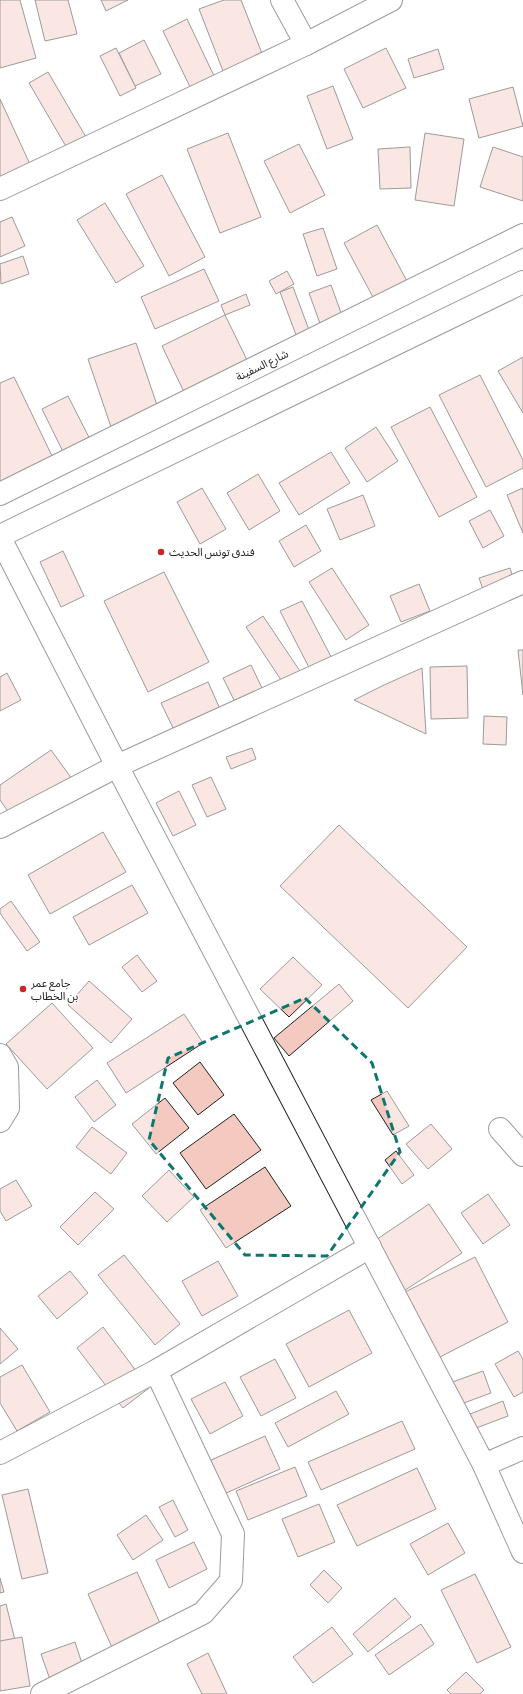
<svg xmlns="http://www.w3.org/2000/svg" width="523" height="1694" font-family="'Alegreya Sans','Noto Sans Arabic',sans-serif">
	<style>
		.building { fill: #f3c9c0; stroke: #222 }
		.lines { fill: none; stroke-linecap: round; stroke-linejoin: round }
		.minor-casing { stroke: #222; stroke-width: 24 }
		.tertiary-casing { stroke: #222; stroke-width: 24 }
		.minor { stroke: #fff; stroke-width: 22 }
		.tertiary { stroke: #fff; stroke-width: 22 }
		.marked { fill: none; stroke: #0f766e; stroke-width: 3; stroke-dasharray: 8 5; stroke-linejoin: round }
		.poi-dot { fill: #c62828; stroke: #fff; stroke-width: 1.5 }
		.labels { text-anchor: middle; stroke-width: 3; stroke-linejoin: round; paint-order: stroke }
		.street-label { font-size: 11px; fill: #222; stroke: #fff }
		.poi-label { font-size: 11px; fill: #222; stroke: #fff; text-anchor: start }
	</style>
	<rect width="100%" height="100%" fill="#fff"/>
	<g class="building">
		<polygon points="0,0 20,0 36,58 0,68"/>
		<polygon points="35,0 68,0 77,34 45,41"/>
		<polygon points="101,0 128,0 106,11"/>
		<polygon points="224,0 241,0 263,56 223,71 199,9"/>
		<polygon points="187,19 215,78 191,89 163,31"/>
		<polygon points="144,40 161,74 135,86 119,53"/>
		<polygon points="116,48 136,88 120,96 100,56"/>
		<polygon points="386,48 406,88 363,108 344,69"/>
		<polygon points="438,49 444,69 414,78 408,59"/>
		<polygon points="48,72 90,144 71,155 29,83"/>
		<polygon points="333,86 353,139 327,149 307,96"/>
		<polygon points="513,87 523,126 479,138 469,99"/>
		<polygon points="0,99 34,173 0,188"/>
		<polygon points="228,133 261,217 220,233 187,149"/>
		<polygon points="425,133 464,139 454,206 415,200"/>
		<polygon points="299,144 325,195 290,213 264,161"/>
		<polygon points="410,147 411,188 380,189 378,149"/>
		<polygon points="493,147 523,157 523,201 480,187"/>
		<polygon points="162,175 205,257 169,276 126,194"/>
		<polygon points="105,203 144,266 116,283 77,220"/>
		<polygon points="12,217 25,246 0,257 0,222"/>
		<polygon points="377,225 408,283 375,301 344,243"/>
		<polygon points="323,228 337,269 317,276 303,234"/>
		<polygon points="23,256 29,274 1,284 0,264"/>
		<polygon points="204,269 219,301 155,329 141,297"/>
		<polygon points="287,271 294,284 276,294 269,281"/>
		<polygon points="331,285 344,321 322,329 309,293"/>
		<polygon points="293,287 309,330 296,335 280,292"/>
		<polygon points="246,294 250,305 225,315 221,305"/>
		<polygon points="225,315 248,362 184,392 162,346"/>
		<polygon points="136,343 160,414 112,430 88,359"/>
		<polygon points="523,357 523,413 498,371"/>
		<polygon points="480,375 523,460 523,468 486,487 439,395"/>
		<polygon points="14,377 53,458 0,484 0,383"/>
		<polygon points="68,396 98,455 71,468 42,409"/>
		<polygon points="430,407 477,497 439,517 391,427"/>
		<polygon points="376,427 398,461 367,482 345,448"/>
		<polygon points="331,452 350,483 299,515 279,483"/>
		<polygon points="258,474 280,511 249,530 227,493"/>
		<polygon points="202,488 226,529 200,544 177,502"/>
		<polygon points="523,488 523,533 507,495"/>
		<polygon points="363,495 375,526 340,540 327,509"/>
		<polygon points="490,510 504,536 483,548 469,521"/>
		<polygon points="306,525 321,551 294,567 279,541"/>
		<polygon points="63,551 84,596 61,607 40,562"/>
		<polygon points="332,568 369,625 346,640 309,582"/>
		<polygon points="510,568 517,591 487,601 479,578"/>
		<polygon points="164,572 209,662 148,692 104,601"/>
		<polygon points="419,584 430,611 401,622 390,596"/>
		<polygon points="302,601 338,670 316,681 280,611"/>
		<polygon points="263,616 302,674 285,686 246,627"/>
		<polygon points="518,650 523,650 523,695"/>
		<polygon points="251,665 262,688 235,702 223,678"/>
		<polygon points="467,666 468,718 431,719 430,667"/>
		<polygon points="422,668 426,734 354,700 384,685"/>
		<polygon points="7,673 21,700 0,711 0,677"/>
		<polygon points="208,682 220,709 174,730 161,703"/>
		<polygon points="484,716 507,717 506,745 483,744"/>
		<polygon points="252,748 256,759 231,769 226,757"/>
		<polygon points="51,750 75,783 16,823 0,800 0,785"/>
		<polygon points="211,777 226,809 207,817 192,785"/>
		<polygon points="179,791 196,825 173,836 156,803"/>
		<polygon points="339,825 467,947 408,1008 280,886"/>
		<polygon points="103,832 126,872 50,914 28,875"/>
		<polygon points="132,885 148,913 89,945 73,917"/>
		<polygon points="11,901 40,942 27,951 0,913 0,909"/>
		<polygon points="137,955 157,981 142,992 122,967"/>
		<polygon points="293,957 322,985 289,1017 260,989"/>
		<polygon points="89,981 132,1019 111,1043 68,1005"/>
		<polygon points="339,984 353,1001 289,1056 274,1038"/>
		<polygon points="52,1003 93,1048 47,1089 6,1044"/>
		<polygon points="184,1014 203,1043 126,1093 107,1063"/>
		<polygon points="200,1062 224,1095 198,1115 173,1083"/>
		<polygon points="97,1080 116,1105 94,1122 75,1097"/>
		<polygon points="387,1091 409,1126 393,1135 371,1100"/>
		<polygon points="165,1098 189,1128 156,1154 132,1124"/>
		<polygon points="234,1114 261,1150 206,1189 180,1153"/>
		<polygon points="431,1124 452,1149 428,1169 406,1144"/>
		<polygon points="92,1127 127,1153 111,1174 76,1147"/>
		<polygon points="396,1151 414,1175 402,1184 385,1160"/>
		<polygon points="265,1167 291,1206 226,1248 200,1210"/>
		<polygon points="169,1170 194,1197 167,1222 142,1196"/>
		<polygon points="16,1180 32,1206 6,1221 0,1211 0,1189"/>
		<polygon points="95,1192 114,1209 78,1245 60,1227"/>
		<polygon points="488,1194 510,1225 483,1244 461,1213"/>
		<polygon points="429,1204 462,1253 393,1298 361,1250"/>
		<polygon points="124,1255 180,1324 155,1345 98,1275"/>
		<polygon points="475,1257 508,1322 438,1358 405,1292"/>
		<polygon points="218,1261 238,1296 202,1316 182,1281"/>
		<polygon points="70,1271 88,1293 57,1319 38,1296"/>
		<polygon points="349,1310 372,1353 309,1387 286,1344"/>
		<polygon points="103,1327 149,1388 123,1408 77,1348"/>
		<polygon points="0,1328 18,1349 0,1364"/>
		<polygon points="518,1351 523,1359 523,1392 514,1397 495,1364"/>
		<polygon points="275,1359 296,1398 261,1416 240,1377"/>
		<polygon points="22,1365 50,1412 17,1431 0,1403 0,1377"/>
		<polygon points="483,1371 491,1393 453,1407 444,1385"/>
		<polygon points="225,1382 243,1416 210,1434 191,1399"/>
		<polygon points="336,1391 349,1414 288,1447 275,1423"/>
		<polygon points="503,1401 508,1416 471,1430 465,1416"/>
		<polygon points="402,1421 415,1449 321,1490 308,1462"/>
		<polygon points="265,1436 280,1469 224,1494 209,1461"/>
		<polygon points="295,1467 307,1496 248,1520 236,1491"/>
		<polygon points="417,1468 436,1509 357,1546 337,1505"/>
		<polygon points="28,1489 48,1573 22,1579 2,1495"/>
		<polygon points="173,1500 188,1530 175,1537 159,1507"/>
		<polygon points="319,1504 335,1542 298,1557 282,1519"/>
		<polygon points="146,1515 163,1540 133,1560 117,1535"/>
		<polygon points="448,1523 465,1553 428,1575 410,1544"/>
		<polygon points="194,1542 207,1569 169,1588 156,1560"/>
		<polygon points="324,1570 342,1588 328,1603 310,1585"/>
		<polygon points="137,1572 164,1632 115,1654 88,1594"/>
		<polygon points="475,1574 511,1647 477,1663 441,1590"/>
		<polygon points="0,1578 4,1592 0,1593"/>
		<polygon points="395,1598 411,1617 368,1652 353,1634"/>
		<polygon points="6,1604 16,1644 0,1648 0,1606"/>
		<polygon points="421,1624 434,1644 389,1675 375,1655"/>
		<polygon points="332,1627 353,1654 313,1683 293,1657"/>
		<polygon points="22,1637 30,1686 0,1691 0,1641"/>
		<polygon points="75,1642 87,1679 54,1691 41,1654"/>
		<polygon points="208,1653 227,1694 202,1694 187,1664"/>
		<polygon points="466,1672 484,1690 480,1694 451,1694 447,1690"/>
	</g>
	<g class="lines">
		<g class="minor-casing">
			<g id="minor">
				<polyline points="282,0 306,44 391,0"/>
				<polyline points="0,189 306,44"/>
				<polyline points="0,538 117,766 484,1465 523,1552"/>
				<polyline points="0,827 117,766 523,582"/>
				<polyline points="0,1055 7,1067 8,1108 0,1121"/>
				<polyline points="500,1129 523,1155"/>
				<polyline points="0,1453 156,1371"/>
				<polyline points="484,1465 523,1448"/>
				<polyline points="42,1694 203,1613 231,1581 233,1534 156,1371 370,1247"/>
			</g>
		</g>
		<g class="tertiary-casing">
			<g id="tertiary">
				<polyline points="0,494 523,235"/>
				<polyline points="0,536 523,282"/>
			</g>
		</g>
		<use href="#minor" class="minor"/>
		<use href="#tertiary" class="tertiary"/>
	</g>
	<path d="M0 0H523V1694H0ZM 305,998 L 372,1063 L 400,1152 L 327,1256 L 245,1255 L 149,1140 L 168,1058 Z" fill="#fff" fill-opacity=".55" fill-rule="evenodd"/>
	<path class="marked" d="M 305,998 L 372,1063 L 400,1152 L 327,1256 L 245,1255 L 149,1140 L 168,1058 Z"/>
	<g class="poi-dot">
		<circle cx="161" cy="552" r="4"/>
		<circle cx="23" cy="989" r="4"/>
	</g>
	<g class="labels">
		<g class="street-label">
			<text transform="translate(262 365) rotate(-26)" y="4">شارع السفينة</text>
		</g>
		<g class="poi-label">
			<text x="169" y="556">فندق تونس الحديث</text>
			<text x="31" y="987">جامع عمر<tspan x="31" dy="13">بن الخطاب</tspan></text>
		</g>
	</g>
</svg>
